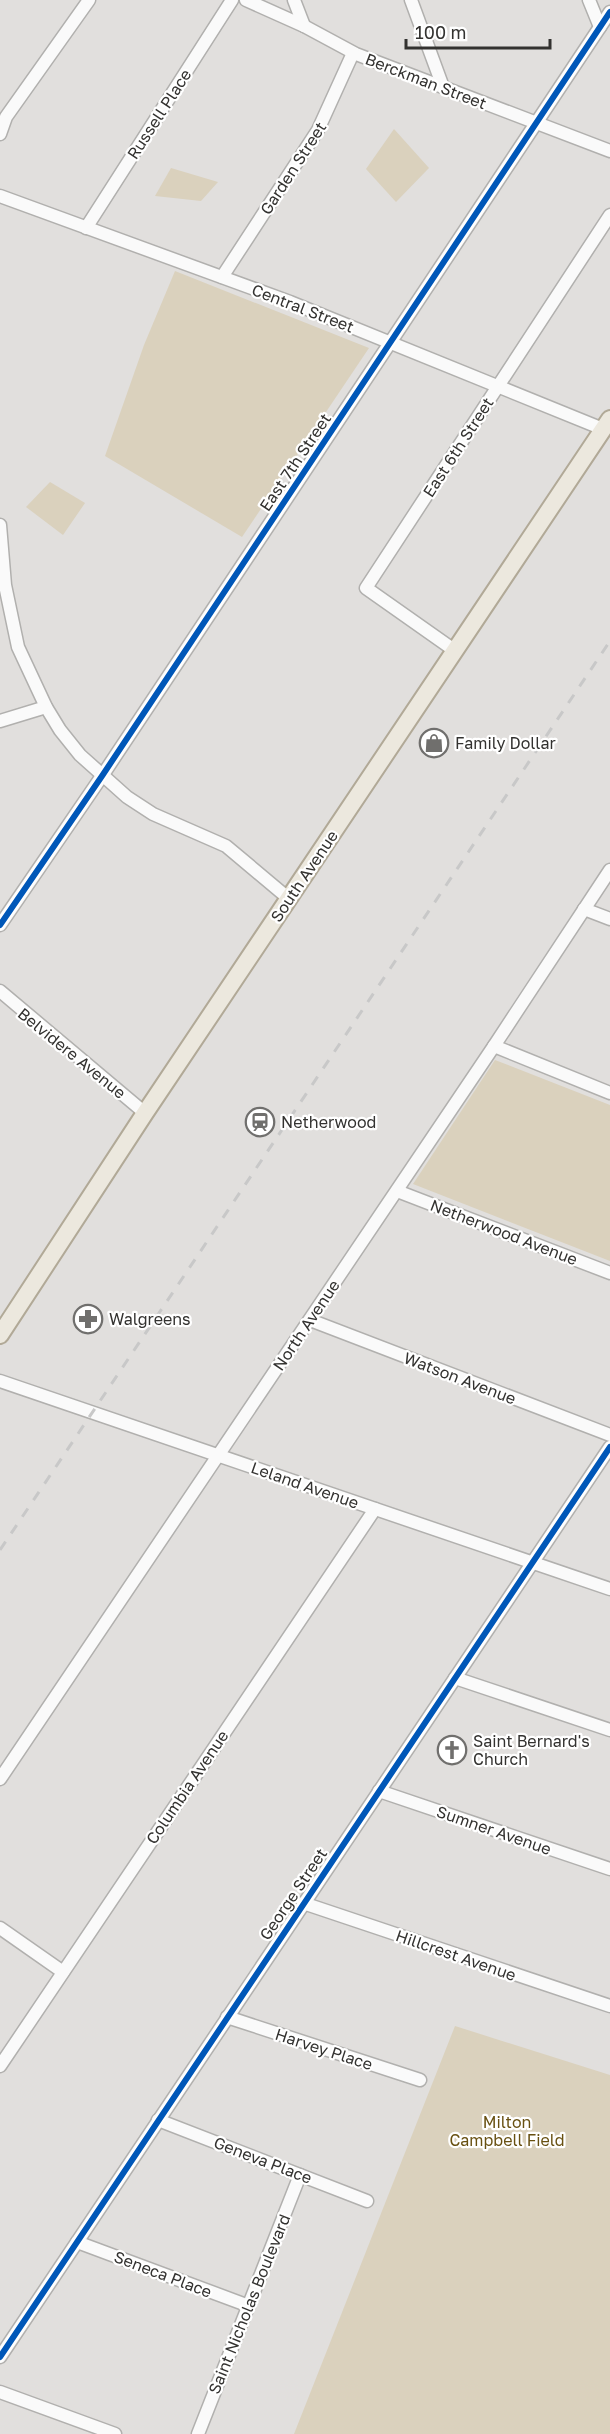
<svg xmlns="http://www.w3.org/2000/svg" width="610" height="2434" font-family="'Golos Text',sans-serif">
	<style>
		.green { fill: #dad1bd }
		.lines { fill: none; stroke-linecap: round; stroke-linejoin: round }
		.minor-casing { stroke: #b1b0ae; stroke-width: 15 }
		.major-casing { stroke: #b1a997; stroke-width: 20 }
		.minor { stroke: #fafafa; stroke-width: 12 }
		.major { stroke: #ece8de; stroke-width: 16 }
		.rail { stroke: #c8c8c8; stroke-width: 3; stroke-dasharray: 10 10; stroke-linecap: butt }
		.cycleway-casing { stroke: #fff; stroke-width: 10 }
		.cycleway { stroke: #0057b8; stroke-width: 6 }
		.labels { text-anchor: middle; stroke-width: 4.5; stroke-linejoin: round; paint-order: stroke }
		.street-label { font-size: 16px; fill: #333230; stroke: #fff }
		.poi-label { font-size: 16px; fill: #333230; stroke: #fff; text-anchor: start }
		.park-label { font-size: 16px; fill: #685011; stroke: #fff }
	</style>
	<rect width="100%" height="100%" fill="#e1dfdd"/>
	<g class="green">
		<polygon points="394,129 429,168 396,202 366,169"/>
		<polygon points="171,168 218,182 201,201 155,196"/>
		<polygon points="175,271 369,348 242,537 105,456 144,345"/>
		<polygon points="50,482 85,503 63,535 26,507"/>
		<polygon points="495,1060 610,1105 610,1261 413,1184"/>
		<polygon points="455,2026 610,2075 610,2434 294,2434"/>
	</g>
	<g class="lines">
		<g class="minor-casing">
			<g id="minor">
				<polyline points="246,0 304,26 356,54 610,151"/>
				<polyline points="294,0 304,26"/>
				<polyline points="411,0 443,87"/>
				<polyline points="589,0 600,27"/>
				<polyline points="0,134 6,117 89,0"/>
				<polyline points="0,196 290,302 603,429"/>
				<polyline points="86,228 232,0"/>
				<polyline points="222,277 318,130 353,53"/>
				<polyline points="0,525 5,585 18,647 46,707 60,730 80,755 127,797 153,814 226,846 288,898"/>
				<polyline points="454,650 366,588 610,215"/>
				<polyline points="0,721 46,707"/>
				<polyline points="584,909 610,919"/>
				<polyline points="0,925 102,776 610,12"/>
				<polyline points="0,991 145,1113"/>
				<polyline points="494,1046 610,1093"/>
				<polyline points="397,1191 610,1273"/>
				<polyline points="310,1320 610,1435"/>
				<polyline points="0,1381 610,1589"/>
				<polyline points="455,1678 610,1730"/>
				<polyline points="0,1779 494,1046 610,870"/>
				<polyline points="379,1791 610,1869"/>
				<polyline points="303,1903 610,2006"/>
				<polyline points="0,1928 63,1972"/>
				<polyline points="227,2017 420,2080"/>
				<polyline points="0,2066 375,1509"/>
				<polyline points="158,2120 367,2201"/>
				<polyline points="77,2242 249,2306"/>
				<polyline points="0,2357 610,1447"/>
				<polyline points="0,2392 115,2434"/>
				<polyline points="198,2434 300,2175"/>
			</g>
		</g>
		<g class="major-casing">
			<polyline id="major" points="0,1335 145,1113 610,419"/>
		</g>
		<use href="#minor" class="minor"/>
		<use href="#major" class="major"/>
		<polyline class="rail" points="0,1550 610,641"/>
		<g class="cycleway-casing">
			<g id="cycleway">
				<polyline points="0,925 102,776 610,12"/>
				<polyline points="0,2357 610,1447"/>
			</g>
		</g>
		<use href="#cycleway" class="cycleway"/>
	</g>
	<defs>
		<g id="shop-ring" transform="scale(1.5)"><circle r="9.5" fill="#fff" stroke="#706f6d" stroke-width="1.5"/><path d="M-5-2.5h2.3a2.7 3.5 0 0 1 5.4 0H5L5.5 6h-11ZM-1.5-2.5h3a1.5 2.3 0 0 0-3 0Z" fill="#706f6d"/></g>
		<g id="station-ring" transform="scale(1.5)"><circle r="9.5" fill="#fff" stroke="#706f6d" stroke-width="1.5"/><path d="M-3-6H3Q5-6 5-4V2Q5 4 3 4L4.5 6H3L1.5 4h-3L-3 6H-4.5L-3 4Q-5 4-5 2V-4Q-5-6-3-6ZM-3.5-4v3h7v-3ZM-3.5 1v1.5H-2V1ZM2 1v1.5H3.5V1Z" fill="#706f6d"/></g>
		<g id="pharmacy-ring" transform="scale(1.5)"><circle r="9.5" fill="#fff" stroke="#706f6d" stroke-width="1.5"/><path d="M-2-6h4v4h4v4h-4v4h-4v-4h-4v-4h4Z" fill="#706f6d"/></g>
		<g id="church-ring" transform="scale(1.5)"><circle r="9.5" fill="#fff" stroke="#706f6d" stroke-width="1.5"/><path d="M-1.2-6h2.4v3.5h3.3v2.4h-3.3V6h-2.4V-.1h-3.3v-2.4h3.3Z" fill="#706f6d"/></g>
	</defs>
	<g fill-rule="evenodd">
		<use href="#shop-ring" x="434" y="743"/>
		<use href="#station-ring" x="260" y="1122"/>
		<use href="#pharmacy-ring" x="88" y="1319"/>
		<use href="#church-ring" x="452" y="1750"/>
	</g>
	<g class="labels">
		<g class="street-label">
			<text transform="translate(426 81) rotate(21)" y="6">Berckman Street</text>
			<text transform="translate(159 114) rotate(-57)" y="6">Russell Place</text>
			<text transform="translate(293 168) rotate(-57)" y="6">Garden Street</text>
			<text transform="translate(303 308) rotate(21)" y="6">Central Street</text>
			<text transform="translate(458 447) rotate(-57)" y="6">East 6th Street</text>
			<text transform="translate(295 462) rotate(-56)" y="6">East 7th Street</text>
			<text transform="translate(304 876) rotate(-56)" y="6">South Avenue</text>
			<text transform="translate(72 1053) rotate(39)" y="6">Belvidere Avenue</text>
			<text transform="translate(504 1232) rotate(21)" y="6">Netherwood Avenue</text>
			<text transform="translate(306 1325) rotate(-56)" y="6">North Avenue</text>
			<text transform="translate(460 1378) rotate(21)" y="6">Watson Avenue</text>
			<text transform="translate(305 1485) rotate(19)" y="6">Leland Avenue</text>
			<text transform="translate(187 1787) rotate(-56)" y="6">Columbia Avenue</text>
			<text transform="translate(494 1830) rotate(19)" y="6">Sumner Avenue</text>
			<text transform="translate(293 1894) rotate(-56)" y="6">George Street</text>
			<text transform="translate(456 1955) rotate(19)" y="6">Hillcrest Avenue</text>
			<text transform="translate(324 2049) rotate(18)" y="6">Harvey Place</text>
			<text transform="translate(263 2160) rotate(21)" y="6">Geneva Place</text>
			<text transform="translate(163 2274) rotate(21)" y="6">Seneca Place</text>
			<text transform="translate(249 2304) rotate(-68)" y="6">Saint Nicholas Boulevard</text>
		</g>
		<g class="poi-label">
			<text x="455" y="749">Family Dollar</text>
			<text x="281" y="1128">Netherwood</text>
			<text x="109" y="1325">Walgreens</text>
			<text x="473" y="1747">Saint Bernard's<tspan x="473" dy="18">Church</tspan></text>
		</g>
		<g class="park-label">
			<text x="507" y="2128">Milton<tspan x="507" dy="18">Campbell Field</tspan></text>
		</g>
	</g>
	<path d="M406 39v9h144v-9" fill="none" stroke="#333230" stroke-width="3"/>
	<text x="415" y="39" font-size="18" fill="#333230" stroke="#ffffff" stroke-width="4.5" paint-order="stroke">100 m</text>
</svg>
